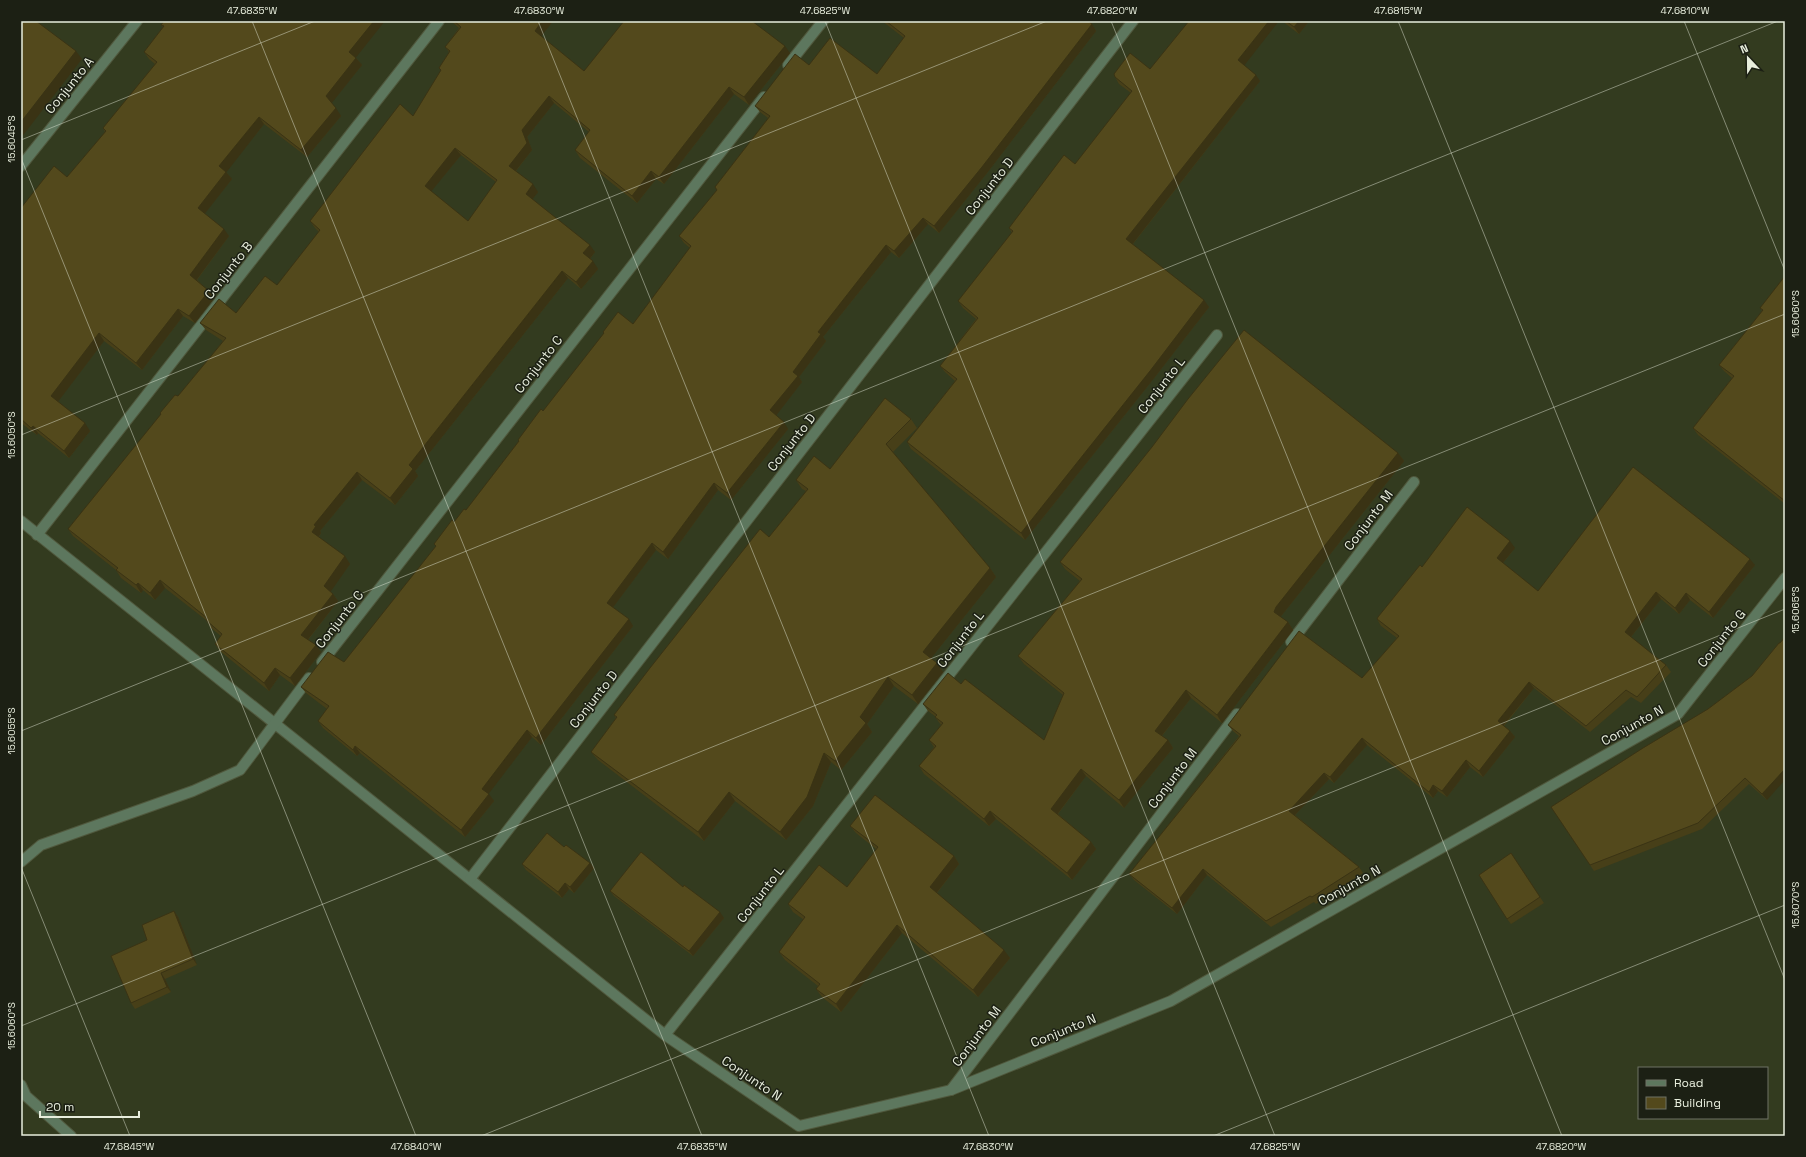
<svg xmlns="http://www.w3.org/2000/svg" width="1806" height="1157" font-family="'Space Grotesk',sans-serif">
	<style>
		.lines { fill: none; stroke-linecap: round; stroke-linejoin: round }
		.minor-casing { stroke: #50583d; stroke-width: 12 }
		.minor { stroke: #5d775e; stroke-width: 10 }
		.wall { fill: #473f18; fill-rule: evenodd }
		.shaded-wall { fill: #3a3314 }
		.building { fill: #53491c; stroke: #3a3314; fill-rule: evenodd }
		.ticks { fill: none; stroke: #e8eedd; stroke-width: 1; stroke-opacity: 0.45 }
		.labels { text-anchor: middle; stroke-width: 3; stroke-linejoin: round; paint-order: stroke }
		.street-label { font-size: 13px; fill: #e8eedd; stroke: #1c2014 }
		.neatline { fill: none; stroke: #e8eedd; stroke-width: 1.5 }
		.ticks-label { font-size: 10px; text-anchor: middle; fill: #e8eedd }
	</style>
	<rect width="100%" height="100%" fill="#333b1f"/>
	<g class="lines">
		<g class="minor-casing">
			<g id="minor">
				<polyline points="788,65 823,21"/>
				<polyline points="21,166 137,21"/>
				<polyline points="21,521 665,1035 799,1126 951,1090 1171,1001 1678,714 1785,578"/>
				<polyline points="37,535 439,21"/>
				<polyline points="1291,642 1414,482"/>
				<polyline points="322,662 764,97"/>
				<polyline points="21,862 41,845 193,791 240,770 309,678"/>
				<polyline points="470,879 1133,21"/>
				<polyline points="665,1035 1217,335"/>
				<polyline points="21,1085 26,1096 71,1136"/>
				<polyline points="951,1090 1237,714"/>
			</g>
		</g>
		<use href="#minor" class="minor"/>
	</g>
	<g class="wall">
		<path d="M 451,21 L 553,21 L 541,36 L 584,71 L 790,53 L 749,105 L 734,94 L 664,184 L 656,179 L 637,203 L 580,158 L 575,150 L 589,132 L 554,103 L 527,137 L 532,150 L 516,171 L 538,192 L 532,199 L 595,252 L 590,259 L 598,269 L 581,289 L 568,278 L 415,471 L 418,476 L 395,505 L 362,480 L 320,531 L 321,533 L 319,537 L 350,564 L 330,591 L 333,594 L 338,601 L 308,640 L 321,652 L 295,686 L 280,675 L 269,691 L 220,651 L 215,644 L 221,636 L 211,628 L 206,620 L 165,588 L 155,600 L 143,590 L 141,593 L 121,578 L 116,570 L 73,536 L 68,529 L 161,415 L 160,413 L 178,396 L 223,341 L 206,330 L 200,323 L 236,313 L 277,285 L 319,232 L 315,228 L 310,221 L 413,116 L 441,71 L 439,68 L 449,52 L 445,47 L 459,28 ZM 461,155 L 496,182 L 468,221 L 431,191 Z"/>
		<polygon points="882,21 1088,21 1092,24 1096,31 987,173 939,233 928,224 899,258 891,252 823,337 826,341 799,377 802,382 776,415 788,429 731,500 718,490 668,559 656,550 613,607 633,626 541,745 532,737 488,794 494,801 465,837 360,753 357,756 323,728 318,721 327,709 306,693 301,687 344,662 436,547 434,544 466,510 519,441 518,440 543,411 604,334 603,332 633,324 690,248 684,243 679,236 717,190 715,187 768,118 760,112 755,106 809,65 877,74 904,38"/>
		<polygon points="1282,21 1309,21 1299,34"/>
		<polygon points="161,25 356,58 362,65 331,103 341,116 307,157 264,124 226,172 232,179 204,214 229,236 197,280 209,291 214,298 195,323 183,316 142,370 104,341 58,401 90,431 69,458 38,433 37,435 21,423 21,208 67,177 105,132 103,128 155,64 149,59 144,52 163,27"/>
		<polygon points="1244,65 1260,81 1133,244 1209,307 1155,377 1025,540 911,449 907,442 955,381 945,372 940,366 976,319 963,308 958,301 1012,233 1009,228 1075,164 1131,93 1119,84 1115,77 1150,69"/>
		<polygon points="1785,276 1785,504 1698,435 1693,428 1732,378 1724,371 1719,365 1762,311 1760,308"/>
		<polygon points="911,419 917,428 893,452 990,568 996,577 932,657 931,659 943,672 918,704 894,686 867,724 872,732 841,770 831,762 813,806 786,840 735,801 704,841 598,760 591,752 616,718 614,715 769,537 806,491 802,489 796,480 830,469"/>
		<polygon points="1398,453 1404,461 1282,615 1280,617 1288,622 1293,630 1222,723 1191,698 1162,736 1168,740 1173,748 1124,808 1086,776 1058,814 1091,842 1096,849 1072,880 996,819 989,826 924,774 919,766 934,747 929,740 941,725 935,717 936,717 928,711 923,704 961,684 1044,740 1063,695 1024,664 1018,656 1080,581 1065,569 1060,562"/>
		<polygon points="1515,548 1503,563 1538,591 1755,565 1713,618 1690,600 1679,614 1661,599 1631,637 1666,665 1671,672 1641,703 1631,697 1590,732 1534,688 1504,726 1510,731 1515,737 1483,777 1470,767 1447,797 1438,791 1433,798 1367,745 1334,783 1329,779 1295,815 1359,867 1363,873 1316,904 1314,902 1271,927 1207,875 1177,914 1134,880 1129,874 1239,736 1233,731 1228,725 1362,678 1397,638 1381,626 1377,619 1422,567"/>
		<polygon points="1752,676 1767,800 1749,784 1702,829 1594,871 1551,807 1708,709"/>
		<polygon points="850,826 954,856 959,864 937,893 1010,958 978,997 902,933 841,1012 822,997 816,989 818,986 785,960 779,952 804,920 793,912 788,904 847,887 876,849 856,833"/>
		<polygon points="564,847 590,863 594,868 574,893 569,889 562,898 526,870 522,864"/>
		<polygon points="1511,853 1544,903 1511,924 1507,919"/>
		<polygon points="683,887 724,918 693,956 614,896 610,891"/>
		<polygon points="174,911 178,917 197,965 165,979 171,992 135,1009 131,1003 147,940"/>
	</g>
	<g class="shaded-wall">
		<polygon points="374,21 385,21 354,60 349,52"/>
		<polygon points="542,21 553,21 540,38 535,31"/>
		<polygon points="1269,21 1279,21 1243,67 1238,60"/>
		<polygon points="1299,21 1309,21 1299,34 1294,27"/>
		<polygon points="1092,24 1096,31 987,173 939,233 934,226"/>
		<polygon points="785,46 790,53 749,105 744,97"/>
		<polygon points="76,51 82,59 21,138 21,122"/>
		<polygon points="356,58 362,65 331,104 326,96"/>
		<polygon points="1256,75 1260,81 1131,246 1126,239"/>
		<polygon points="729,87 734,94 664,184 659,177"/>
		<polygon points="549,96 554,103 527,137 532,150 514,173 509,166 522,130"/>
		<polygon points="336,108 341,116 307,157 301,150"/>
		<polygon points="259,117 264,124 225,174 219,166"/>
		<polygon points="455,148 461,155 430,193 425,186"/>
		<polygon points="651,171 656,179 637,203 632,196"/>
		<polygon points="226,172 232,179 203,216 198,208"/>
		<polygon points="533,184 538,192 531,201 526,194"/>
		<polygon points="923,218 928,224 899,258 894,251"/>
		<polygon points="224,229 229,236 195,282 190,275"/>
		<polygon points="590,245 595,252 588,261 583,253"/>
		<polygon points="886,245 891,252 823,337 826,341 799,377 802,382 775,417 770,410 793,372 818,332"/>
		<polygon points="593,261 598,269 581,289 576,282"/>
		<polygon points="562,271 568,278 415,471 418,476 395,505 390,498 409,465"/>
		<polygon points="209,291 214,298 195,323 189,316"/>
		<polygon points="1204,300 1209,307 1155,377 1025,540 1021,533"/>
		<polygon points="178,309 183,316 142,370 136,363"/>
		<polygon points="99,333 104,341 57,403 51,396"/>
		<polygon points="784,422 788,429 731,500 727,493"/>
		<polygon points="85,423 90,431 69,458 64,451"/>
		<polygon points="33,426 38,433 37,435 31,428"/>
		<polygon points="1398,453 1404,461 1282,615 1279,619 1274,612 1276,607"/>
		<polygon points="357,472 362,480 320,531 321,533 317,539 312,532 314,525"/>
		<polygon points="714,483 718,490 668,559 663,552"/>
		<polygon points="1510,541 1515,548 1501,565 1497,558"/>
		<polygon points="652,543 656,550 611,610 607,603"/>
		<polygon points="345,556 350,564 329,594 324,586"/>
		<polygon points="1750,559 1755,565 1713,618 1709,612"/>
		<polygon points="990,568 996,577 932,657 929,661 923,652 926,648"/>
		<polygon points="160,580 165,588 155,600 150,593"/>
		<polygon points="138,583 143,590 141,593 136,585"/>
		<polygon points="1656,592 1661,599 1630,638 1625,632"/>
		<polygon points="1686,593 1690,600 1679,614 1675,608"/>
		<polygon points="333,594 338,601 306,642 301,635"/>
		<polygon points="629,619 633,626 541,745 536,738"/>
		<polygon points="1288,622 1293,630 1222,723 1217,715"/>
		<polygon points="316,645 321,652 295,686 290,678"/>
		<polygon points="937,663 943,672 918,704 912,695"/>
		<polygon points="275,668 280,675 269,691 264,683"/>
		<polygon points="888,677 894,686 867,724 872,732 841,770 835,761 860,717"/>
		<polygon points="1529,682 1534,688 1502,727 1498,721"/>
		<polygon points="1186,690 1191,698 1160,738 1155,731"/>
		<polygon points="527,730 532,737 487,796 482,789"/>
		<polygon points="1510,731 1515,737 1483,777 1479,771"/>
		<polygon points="1362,738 1367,745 1334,783 1330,777"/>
		<polygon points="1168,740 1173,748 1124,808 1119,800"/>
		<polygon points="355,746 360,753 357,756 353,750"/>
		<polygon points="824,753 831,762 813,806 786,840 780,832"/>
		<polygon points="1466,760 1470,767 1447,797 1442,791"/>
		<polygon points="1081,769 1086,776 1056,816 1051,809"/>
		<polygon points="1785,769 1785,780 1767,800 1762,794"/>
		<polygon points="1324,773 1329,779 1293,817 1289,811"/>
		<polygon points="1433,785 1438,791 1433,798 1429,792"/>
		<polygon points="729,792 735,801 704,841 698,832"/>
		<polygon points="489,794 494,801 465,837 461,830"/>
		<polygon points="990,811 996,819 989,826 984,819"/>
		<polygon points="1091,842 1096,849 1072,880 1067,873"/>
		<polygon points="954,856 959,864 935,895 930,887"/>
		<polygon points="590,863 594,868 574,893 570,887"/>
		<polygon points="1203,869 1207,875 1177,914 1172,908"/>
		<polygon points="565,883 569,889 562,898 558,892"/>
		<polygon points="174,911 178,917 197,965 193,959"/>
		<polygon points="720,912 724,918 693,956 689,951"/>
		<polygon points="897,925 902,933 841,1012 836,1004"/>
		<polygon points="1004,950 1010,958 978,997 973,990"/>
		<polygon points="161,973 165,979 171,992 167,987"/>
	</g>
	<g class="building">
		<polygon points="21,21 36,21 76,51 21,122"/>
		<polygon points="164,21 374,21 349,52 356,58 326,96 336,108 301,150 259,117 219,166 226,172 198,208 224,229 190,275 209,291 189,316 178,309 136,363 99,333 51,396 85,423 64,451 33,426 31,428 21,419 21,208 54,166 67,177 106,131 103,128 157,62 144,52 164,26 161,25"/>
		<path d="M 454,21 L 542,21 L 535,31 L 584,71 L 624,21 L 752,21 L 785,46 L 744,97 L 729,87 L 659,177 L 651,171 L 632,196 L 575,150 L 590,130 L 549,96 L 522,130 L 527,143 L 509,166 L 533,184 L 526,194 L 590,245 L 583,253 L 593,261 L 576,282 L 562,271 L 409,465 L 413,469 L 390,498 L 357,472 L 314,525 L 316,526 L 312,532 L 345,556 L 324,586 L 333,594 L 301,635 L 316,645 L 290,678 L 275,668 L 264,683 L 215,644 L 222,634 L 206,620 L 207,618 L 160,580 L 150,593 L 138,583 L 136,585 L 116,570 L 118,568 L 68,529 L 161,414 L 160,413 L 175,395 L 178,396 L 226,338 L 200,323 L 219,299 L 236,313 L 265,276 L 277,285 L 320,230 L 310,221 L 400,104 L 413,116 L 441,70 L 439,68 L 450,51 L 445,47 L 461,27 ZM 455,148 L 497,180 L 468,221 L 425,186 Z"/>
		<polygon points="886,21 1088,21 1092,24 982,167 934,226 923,218 894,251 886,245 818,332 821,334 793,372 798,376 770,410 784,422 727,493 714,483 663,552 652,543 607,603 629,619 536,738 527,730 482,789 489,794 461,830 355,746 353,750 318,721 329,706 301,687 328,652 344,662 436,546 434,544 452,520 454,522 464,509 466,510 519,441 518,440 541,409 543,411 604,333 603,332 618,312 633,324 691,246 679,236 717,190 715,187 770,116 755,106 795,54 809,65 830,38 877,74 905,36"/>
		<polygon points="1189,21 1269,21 1238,60 1256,75 1126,239 1204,300 1150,371 1021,533 907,442 957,379 940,366 978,318 958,301 1013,231 1009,228 1064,155 1075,164 1132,91 1115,77 1114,74 1130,53 1150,69"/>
		<polygon points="1286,21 1299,21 1294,27"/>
		<polygon points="1785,276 1785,501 1693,428 1734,376 1719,365 1763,310 1760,308"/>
		<polygon points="1244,330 1398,453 1276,607 1274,612 1288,622 1217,715 1186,690 1155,731 1168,740 1119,800 1081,769 1051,809 1091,842 1067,873 990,811 984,819 919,766 936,746 929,740 943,723 935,717 937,715 923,704 948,673 961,684 965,679 1044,740 1064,693 1018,656 1082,579 1060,562 1152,447 1188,399"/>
		<polygon points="885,398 911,419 886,444 990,568 926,648 923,652 937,663 912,695 888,677 860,717 866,723 835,761 824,753 807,797 780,832 729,792 698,832 591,752 617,717 614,715 650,668 760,529 769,537 808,489 796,480 814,456 830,469"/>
		<polygon points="1633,467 1750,559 1709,612 1686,593 1675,608 1656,592 1625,632 1666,665 1637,697 1626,690 1586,726 1529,682 1498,721 1510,731 1479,771 1466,760 1442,791 1433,785 1429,792 1362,738 1330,777 1324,773 1289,811 1359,867 1312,897 1310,896 1266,921 1203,869 1172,908 1129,874 1241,735 1228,725 1299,631 1362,678 1399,636 1377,619 1378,617 1420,565 1422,567 1467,507 1510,541 1497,558 1538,591"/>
		<polygon points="1785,637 1785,769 1762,794 1745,778 1698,823 1590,865 1551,807 1643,748 1708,709 1752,676 1779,643 1780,643"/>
		<polygon points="875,795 954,856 930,887 1004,950 973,990 897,925 836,1004 816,989 820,984 779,952 805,917 788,904 819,865 847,887 878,847 850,826"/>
		<polygon points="547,833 564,847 566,845 590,863 570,887 565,883 558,892 522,864"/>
		<polygon points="641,852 683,887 684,885 720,912 689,951 610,891"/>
		<polygon points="1511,853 1540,897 1507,919 1479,875"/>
		<polygon points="174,911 193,959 161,973 167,987 131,1003 111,956 147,940 142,925"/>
	</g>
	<path class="ticks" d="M 252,21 L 702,1136M 538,21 L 989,1136M 825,21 L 1275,1136M 1111,21 L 1562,1136M 1398,21 L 1785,980M 1684,21 L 1785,271M 21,140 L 315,21M 21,158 L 416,1136M 21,435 L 1047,21M 21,731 L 1778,21M 21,867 L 130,1136M 21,1026 L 1785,314M 481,1136 L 1785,609M 1213,1136 L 1785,905"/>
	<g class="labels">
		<g class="street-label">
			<text transform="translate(69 85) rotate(-51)" y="5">Conjunto A</text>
			<text transform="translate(989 186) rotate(-52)" y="5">Conjunto D</text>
			<text transform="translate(228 270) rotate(-52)" y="5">Conjunto B</text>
			<text transform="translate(538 364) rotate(-52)" y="5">Conjunto C</text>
			<text transform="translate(1161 385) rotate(-52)" y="5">Conjunto L</text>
			<text transform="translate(791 442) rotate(-52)" y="5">Conjunto D</text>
			<text transform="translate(1368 520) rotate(-53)" y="5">Conjunto M</text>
			<text transform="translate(339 619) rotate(-52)" y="5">Conjunto C</text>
			<text transform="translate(1721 638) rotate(-52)" y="5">Conjunto G</text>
			<text transform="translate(960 639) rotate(-52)" y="5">Conjunto L</text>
			<text transform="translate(593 699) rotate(-52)" y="5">Conjunto D</text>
			<text transform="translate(1632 725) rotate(-29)" y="5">Conjunto N</text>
			<text transform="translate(1172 778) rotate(-53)" y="5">Conjunto M</text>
			<text transform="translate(1349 885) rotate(-29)" y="5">Conjunto N</text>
			<text transform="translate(760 894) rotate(-52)" y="5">Conjunto L</text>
			<text transform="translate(1063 1030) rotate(-22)" y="5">Conjunto N</text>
			<text transform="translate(976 1036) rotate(-53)" y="5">Conjunto M</text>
			<text transform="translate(752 1078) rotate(34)" y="5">Conjunto N</text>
		</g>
	</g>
	<rect width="1806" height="1157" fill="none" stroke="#1c2014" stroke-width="44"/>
	<rect x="1638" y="1067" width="130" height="52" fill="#1c2014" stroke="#6e7264"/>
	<rect x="1646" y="1080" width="20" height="6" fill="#5d775e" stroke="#6e7264"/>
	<text x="1674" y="1087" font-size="12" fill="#e8eedd">Road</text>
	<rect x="1646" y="1097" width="20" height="12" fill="#53491c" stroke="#6e7264"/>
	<text x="1674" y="1107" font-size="12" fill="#e8eedd">Building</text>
	<g transform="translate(1748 58) rotate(338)" stroke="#1c2014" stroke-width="3" paint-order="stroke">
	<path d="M0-3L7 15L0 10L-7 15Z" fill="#e8eedd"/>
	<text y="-6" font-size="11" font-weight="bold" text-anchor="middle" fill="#e8eedd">N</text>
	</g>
	<path d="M40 1111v6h99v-6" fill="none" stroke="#e8eedd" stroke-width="2"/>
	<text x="46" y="1111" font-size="12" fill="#e8eedd" stroke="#1c2014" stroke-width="3" paint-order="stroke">20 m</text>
	<rect x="22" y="22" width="1762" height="1113" class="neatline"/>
	<g class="ticks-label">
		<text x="252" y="14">47.6835°W</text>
		<text x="539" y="14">47.6830°W</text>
		<text x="825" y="14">47.6825°W</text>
		<text x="1112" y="14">47.6820°W</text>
		<text x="1398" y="14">47.6815°W</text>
		<text x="1685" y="14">47.6810°W</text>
		<text transform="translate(11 139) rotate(-90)" y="4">15.6045°S</text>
		<text transform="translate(1795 314) rotate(-90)" y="4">15.6060°S</text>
		<text transform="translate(11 435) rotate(-90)" y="4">15.6050°S</text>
		<text transform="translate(1795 610) rotate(-90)" y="4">15.6065°S</text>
		<text transform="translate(11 731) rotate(-90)" y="4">15.6055°S</text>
		<text transform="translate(1795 905) rotate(-90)" y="4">15.6070°S</text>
		<text transform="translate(11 1026) rotate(-90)" y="4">15.6060°S</text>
		<text x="129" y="1150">47.6845°W</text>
		<text x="416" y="1150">47.6840°W</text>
		<text x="702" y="1150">47.6835°W</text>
		<text x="988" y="1150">47.6830°W</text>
		<text x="1275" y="1150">47.6825°W</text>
		<text x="1561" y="1150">47.6820°W</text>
	</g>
</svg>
